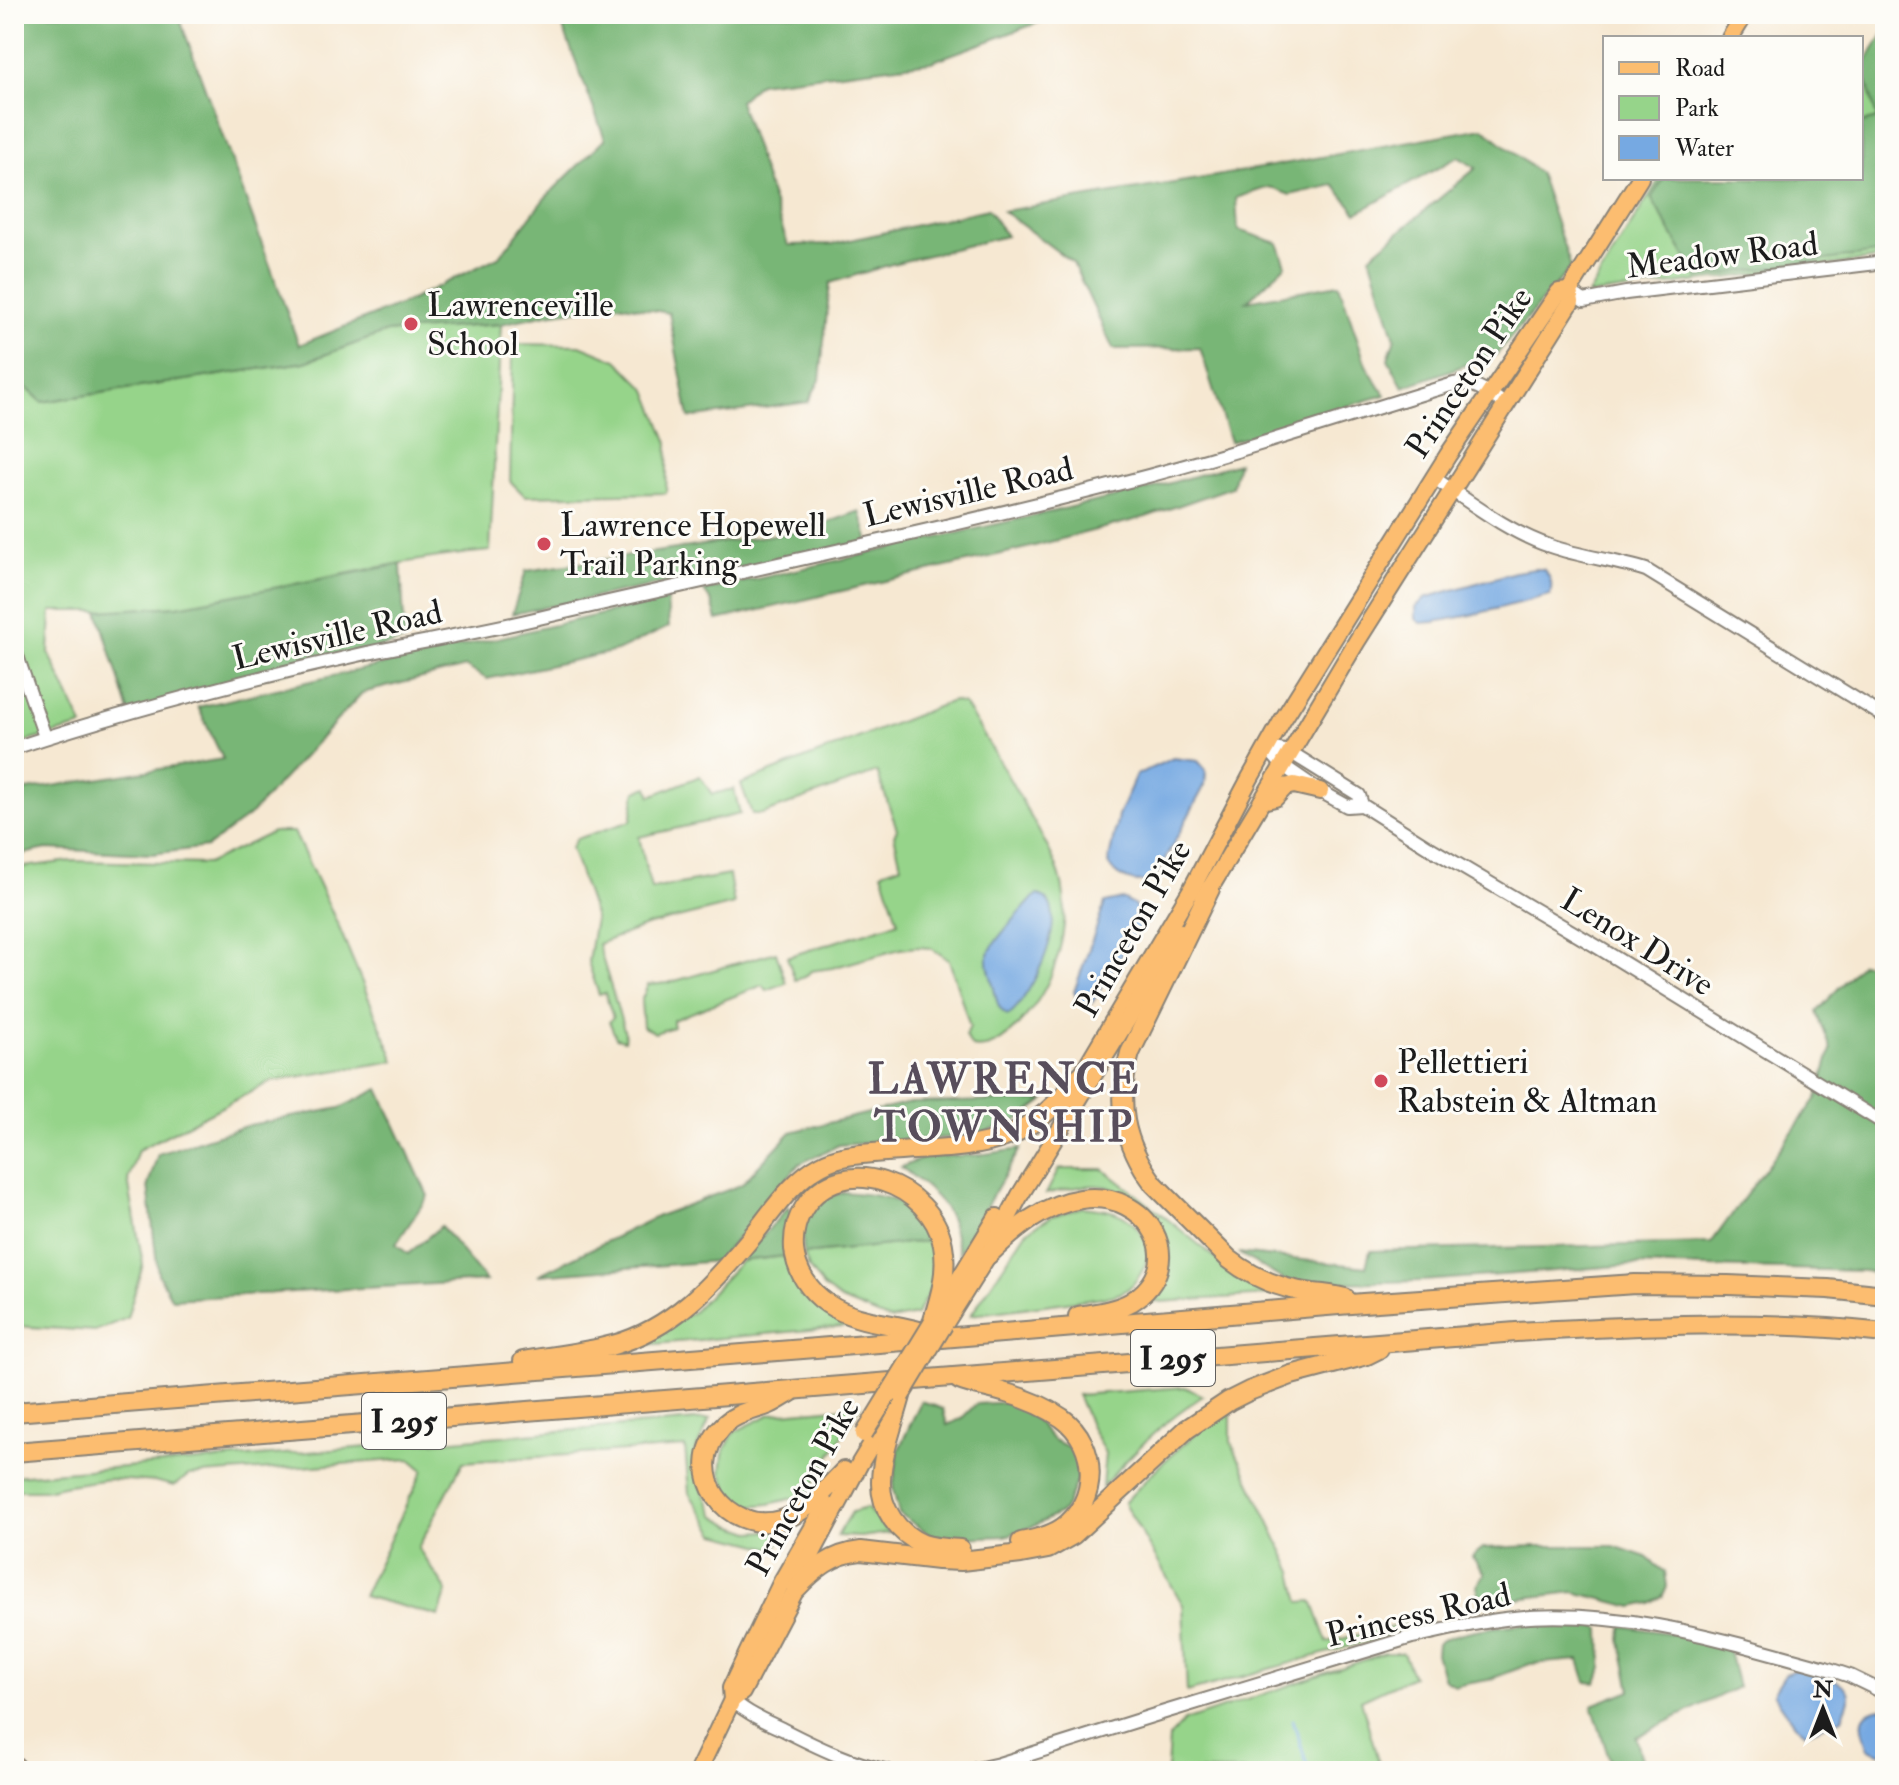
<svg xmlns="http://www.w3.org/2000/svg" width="1899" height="1785" font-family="'IM FELL Double Pica',serif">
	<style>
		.green { fill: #96d48a; stroke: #597853; stroke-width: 2 }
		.forest { fill: #78b676; stroke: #4a6949; stroke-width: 2 }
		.water { fill: #76a9e2; stroke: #49627f; stroke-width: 2 }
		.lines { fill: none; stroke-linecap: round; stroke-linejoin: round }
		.stream { stroke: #76a9e2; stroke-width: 3 }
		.minor-casing { stroke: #898277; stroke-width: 16 }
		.major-casing { stroke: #898277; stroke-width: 20 }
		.highway-casing { stroke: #898277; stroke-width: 22 }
		.minor { stroke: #fff; stroke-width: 12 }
		.major { stroke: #fcbd6f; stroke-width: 16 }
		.highway { stroke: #fcbd6f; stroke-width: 18 }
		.major-bridge-casing { stroke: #898277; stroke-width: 20; stroke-linecap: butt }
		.major-bridge { stroke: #fcbd6f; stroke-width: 16 }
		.poi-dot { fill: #d1495b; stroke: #fdfcf7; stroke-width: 3 }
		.labels { text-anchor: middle; stroke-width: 6; stroke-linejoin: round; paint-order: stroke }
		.shield { fill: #fdfcf7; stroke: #605f5e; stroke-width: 2 }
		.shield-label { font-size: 32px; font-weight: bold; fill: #1c1c1c }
		.street-label { font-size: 34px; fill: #1c1c1c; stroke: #fdfcf7 }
		.poi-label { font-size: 34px; fill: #1c1c1c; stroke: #fdfcf7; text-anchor: start }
		.district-label { font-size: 42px; font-weight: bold; letter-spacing: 2px; fill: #584e5c; stroke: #fdfcf7 }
	</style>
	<rect width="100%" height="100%" fill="#fdfcf7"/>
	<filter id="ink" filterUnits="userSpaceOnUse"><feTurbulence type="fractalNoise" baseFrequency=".0125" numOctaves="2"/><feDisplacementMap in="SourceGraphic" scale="16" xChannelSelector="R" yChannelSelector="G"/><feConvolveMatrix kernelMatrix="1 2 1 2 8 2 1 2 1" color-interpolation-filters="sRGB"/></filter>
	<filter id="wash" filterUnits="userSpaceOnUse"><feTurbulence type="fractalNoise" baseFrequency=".006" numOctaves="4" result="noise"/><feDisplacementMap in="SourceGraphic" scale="32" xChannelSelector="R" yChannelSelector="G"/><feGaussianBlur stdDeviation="1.8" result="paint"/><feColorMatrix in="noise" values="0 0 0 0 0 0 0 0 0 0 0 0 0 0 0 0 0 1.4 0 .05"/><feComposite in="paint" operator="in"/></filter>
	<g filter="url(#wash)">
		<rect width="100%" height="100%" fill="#f6e8d2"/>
		<g class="green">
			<polygon points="1885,51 1885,258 1588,295 1660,178 1861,178 1861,90"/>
			<path d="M 501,324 L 490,551 C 385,560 282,591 178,606 C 136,612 93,611 51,611 L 49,653 L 83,726 L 14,745 L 14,376 L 42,402 L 305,362 L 387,332 Z"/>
			<polygon points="513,344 580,345 617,360 647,390 668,443 666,493 525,496 510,481"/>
			<path d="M 952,701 L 964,704 C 987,739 1007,774 1027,810 C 1037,828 1048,846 1056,865 C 1076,912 1059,977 1027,1015 C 1014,1031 993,1052 972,1047 L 965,1036 L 970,1027 L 949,960 L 931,948 L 917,947 L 900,949 L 832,968 L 811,971 L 805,977 L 795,980 L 787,957 L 898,922 L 882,872 L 901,865 L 894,835 L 897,829 L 877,772 L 763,814 L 752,814 L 741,784 Z"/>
			<polygon points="700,776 712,794 734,789 740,814 639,837 651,889 729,875 734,904 646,926 598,944 625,1033 624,1040 616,1038 609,1021 613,1018 605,993 599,995 588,962 595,918 571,848 576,839 631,821 636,791 648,787 651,796"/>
			<polygon points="273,832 294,832 338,925 395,1061 272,1081 138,1150 128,1180 143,1264 127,1318 95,1331 14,1326 14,872 24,867 71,861 207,864"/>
			<polygon points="776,952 786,983 767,990 763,985 673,1020 673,1027 655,1033 643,1027 641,1001 648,985 668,983"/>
			<path d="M 1059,1169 L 1103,1169 L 1155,1209 L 1229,1269 L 1269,1295 L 1144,1303 C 1150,1299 1160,1294 1164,1288 C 1170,1277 1170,1263 1169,1251 C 1165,1217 1140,1197 1108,1187 C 1089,1182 1065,1190 1046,1194 Z"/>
			<path d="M 1083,1207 C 1097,1209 1113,1209 1126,1218 C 1135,1223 1147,1238 1148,1249 C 1149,1264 1136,1285 1123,1292 C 1119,1294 1115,1295 1111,1296 L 971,1315 L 1026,1232 L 1052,1216 Z"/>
			<polygon points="928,1241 936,1280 916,1315 890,1320 841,1300 823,1287 809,1268 804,1254"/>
			<polygon points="786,1256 793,1278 805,1294 855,1326 633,1346 693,1312 741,1261"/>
			<path d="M 1185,1387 L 1203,1396 C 1163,1420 1133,1453 1102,1487 L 1105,1453 L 1092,1429 L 1077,1395 Z"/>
			<polygon points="860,1406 807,1495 769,1504 748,1506 729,1491 721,1472 723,1454 734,1432 771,1414"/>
			<polygon points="1231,1411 1231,1442 1293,1572 1300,1602 1312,1601 1327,1642 1411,1623 1405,1631 1187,1692 1183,1605 1124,1503 1158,1467 1195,1434"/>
			<polygon points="710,1419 695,1452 699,1482 715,1515 731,1525 751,1532 786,1530 775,1549 716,1534 689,1493 685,1447 463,1462 418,1548 447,1591 439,1616 363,1596 423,1470 410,1459 189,1475 174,1486 158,1482 109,1479 68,1485 45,1490 14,1490 14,1476"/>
			<polygon points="867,1508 889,1533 861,1537 837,1536 852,1512"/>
			<polygon points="1385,1653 1403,1653 1413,1676 1361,1700 1381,1771 1167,1771 1169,1738 1184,1721"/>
		</g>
		<g class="forest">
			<polygon points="14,14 178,14 299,345 409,301 500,256 545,198 605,139 558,14 1041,14 1043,21 931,62 759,83 739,101 788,245 833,244 988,209 1006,236 892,264 830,283 820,380 808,402 689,418 669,313 618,304 547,314 501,324 387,332 305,362 42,402 14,376"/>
			<polygon points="1885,31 1885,252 1698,278 1651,198 1664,178 1861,178 1861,123 1877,119 1863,68"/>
			<polygon points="1483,128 1539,173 1571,267 1497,354 1403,387 1388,359 1395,338 1370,256 1476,168 1458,157 1357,213 1334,185 1290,195 1269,187 1236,198 1238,230 1278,243 1286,265 1247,301 1339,284 1366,365 1385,395 1230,442 1200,348 1113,349 1073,263 1003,211 1216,176"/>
			<polygon points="1238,463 1232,487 1146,517 1019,550 717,620 712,602 704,591 1150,489"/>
			<polygon points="860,511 869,542 512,614 526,571 807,530"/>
			<polygon points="401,564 405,641 129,712 98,611 177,606"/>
			<polygon points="667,599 669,627 617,651 487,679 466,667 362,693 251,814 207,847 152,854 47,849 14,856 14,792 223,759 198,707"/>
			<polygon points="1861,963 1885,968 1885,1274 1863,1271 1632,1265 1422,1281 1291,1284 1238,1253 1366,1267 1370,1251 1711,1243 1817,1098 1831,1049 1817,1012"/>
			<polygon points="379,1089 428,1196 396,1244 408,1254 441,1226 486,1281 172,1299 158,1274 148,1185 158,1154 249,1125 340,1108"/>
			<polygon points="1045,1100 1015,1122 974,1136 839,1145 799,1164 718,1261 538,1275 658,1216 741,1185 791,1132 910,1103"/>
			<path d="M 1020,1149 L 959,1253 C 956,1242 954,1231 951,1220 C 942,1198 920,1182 901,1167 L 926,1157 L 978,1155 Z"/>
			<path d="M 845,1192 C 859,1194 877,1194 890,1199 C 909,1205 923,1223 928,1241 L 804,1254 C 801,1233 804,1207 826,1197 C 832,1195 839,1194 845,1192 Z"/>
			<polygon points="788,1207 791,1215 785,1234 786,1256 741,1261"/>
			<polygon points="921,1401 943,1409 947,1425 961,1419 976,1404 1011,1402 1034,1418 1053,1440 1069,1447 1077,1457 1077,1480 1064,1511 1036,1525 1006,1536 937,1539 899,1514 893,1489 898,1451"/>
			<polygon points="1539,1546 1614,1546 1646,1557 1665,1572 1667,1586 1662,1597 1650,1603 1633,1607 1574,1592 1516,1599 1489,1605 1480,1602 1477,1586 1485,1573 1472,1557 1483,1548"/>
			<path d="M 1550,1621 L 1591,1623 L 1601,1629 L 1602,1668 L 1597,1683 L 1586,1682 L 1579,1660 L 1530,1664 L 1488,1680 L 1455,1686 L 1444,1679 L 1436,1654 L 1437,1644 C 1453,1628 1525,1624 1550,1621 Z"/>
			<polygon points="1622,1626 1669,1633 1728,1647 1738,1687 1636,1737 1645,1771 1613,1771 1592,1705 1631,1690 1621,1642"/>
		</g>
		<g class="water">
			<path d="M 1535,569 L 1543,569 C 1551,577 1553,584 1550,595 L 1472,615 L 1434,622 L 1421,623 L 1416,619 L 1416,607 L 1425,598 L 1515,572 Z"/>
			<path d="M 1173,758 L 1198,761 L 1206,770 L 1205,785 L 1156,876 C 1152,878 1148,881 1143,882 C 1130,883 1114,875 1108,864 L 1118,816 L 1136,775 Z"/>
			<path d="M 1038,895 C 1077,904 1030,1002 1008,1015 C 997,1009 997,1000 994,989 C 992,978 987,968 988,957 C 989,944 1023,910 1034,897 Z"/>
			<polygon points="1122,899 1134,905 1141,913 1139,927 1092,1003 1085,1005 1078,1001 1074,992 1105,903"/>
			<path d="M 1796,1669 C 1811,1673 1852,1678 1849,1699 C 1848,1705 1844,1712 1842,1718 L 1806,1733 L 1795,1724 L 1773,1693 L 1785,1674 Z"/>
			<path d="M 1885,1708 L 1885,1755 L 1869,1749 C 1861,1728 1855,1709 1885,1708 Z"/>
		</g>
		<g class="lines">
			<polyline class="stream" points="1293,1720 1309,1771"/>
		</g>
	</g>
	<g filter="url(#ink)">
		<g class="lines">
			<g class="minor-casing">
				<g id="minor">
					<polyline points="1569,291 1584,301 1626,293 1885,262"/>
					<path d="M 1434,478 C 1470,502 1508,532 1550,546 C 1581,557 1614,560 1646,570 L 1885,717"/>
					<polyline points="14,647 45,737"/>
					<path d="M 14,748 C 130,710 248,679 367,653 C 426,641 485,631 543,617 C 737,572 932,532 1125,482 C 1235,454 1344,417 1454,384 C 1474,380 1490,394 1506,405"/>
					<polyline points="1267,748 1290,752 1359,795 1362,805 1430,848 1596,946 1885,1124"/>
					<polyline points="1267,748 1282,765 1320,791 1347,806 1362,805"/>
					<path d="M 732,1700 C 747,1713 764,1721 782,1729 C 817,1747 850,1763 889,1771"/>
					<path d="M 968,1771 L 999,1764 L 1155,1715 L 1412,1637 C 1446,1630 1479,1621 1514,1618 C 1623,1608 1723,1640 1826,1668 L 1850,1676 L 1885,1693"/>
				</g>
			</g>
			<g class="major-casing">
				<g id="major">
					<polyline points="1730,38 1745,14"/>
					<polyline points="1262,801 1275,798 1285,787 1294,785 1320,791"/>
					<polyline points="1203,900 1357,641 1571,302 1569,291 1640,178"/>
					<polyline points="1074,1087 1191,890 1250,778 1282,721 1448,455 1559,292 1569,291"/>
					<polyline points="938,1314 997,1217"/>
					<polyline points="944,1325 988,1255 1020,1195 1181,932"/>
					<polyline points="732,1700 731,1688 748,1652 782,1581 826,1505"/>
					<polyline points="14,1764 21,1771"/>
					<polyline points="698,1771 732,1700 742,1692 796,1589 800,1576 860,1463 894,1407"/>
				</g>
			</g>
			<g class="highway-casing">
				<g id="highway">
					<path d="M 1210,889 L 1130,1053 C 1116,1102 1123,1142 1154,1184 L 1229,1259 C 1253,1278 1281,1289 1313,1293 C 1324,1294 1334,1295 1345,1298"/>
					<path d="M 988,1255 C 1014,1230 1044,1204 1081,1199 C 1148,1189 1192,1264 1131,1302 C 1115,1311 1095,1313 1078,1316"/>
					<path d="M 932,1335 C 898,1322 859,1325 828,1304 C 809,1291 796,1271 794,1249 C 793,1234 796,1220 804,1208 C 841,1149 932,1185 943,1245 C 948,1272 940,1297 932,1323"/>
					<path d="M 523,1361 C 552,1356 583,1353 613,1345 C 672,1329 712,1285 750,1239 C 771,1214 791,1181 821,1165 C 841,1154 863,1154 886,1152 C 974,1145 1021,1154 1080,1076"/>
					<path d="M 959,1380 C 974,1386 990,1388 1006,1393 C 1024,1398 1046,1407 1062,1418 C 1099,1445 1099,1502 1062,1528 C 1050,1536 1035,1539 1021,1542"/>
					<path d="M 791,1392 C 784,1396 777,1401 770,1404 C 752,1411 734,1413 721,1428 C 682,1472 726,1535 781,1520 C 806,1513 826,1489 844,1471"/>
					<path d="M 901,1396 C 894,1423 882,1452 881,1481 C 880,1508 898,1534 923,1544 C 935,1548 948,1548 960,1549"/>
					<polyline points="14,1412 942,1338 1363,1303 1635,1284 1728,1285 1828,1289 1885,1295"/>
					<path d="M 14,1452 L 1516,1332 C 1642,1325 1759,1319 1885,1333"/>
					<path d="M 796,1589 C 815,1569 832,1554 861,1551 L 938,1560 L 961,1561 L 1021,1554 L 1048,1549 L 1073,1535 L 1187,1429 L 1229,1401 L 1249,1391 L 1291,1375 L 1367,1355 L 1379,1349"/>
				</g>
			</g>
			<use href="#minor" class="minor"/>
			<use href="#major" class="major"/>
			<use href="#highway" class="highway"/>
			<g class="major-bridge-casing">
				<g id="major-bridge">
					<polyline points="901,1396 944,1325"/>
					<polyline points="864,1434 932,1323"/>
				</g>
			</g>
			<use href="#major-bridge" class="major-bridge"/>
		</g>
	</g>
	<g class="poi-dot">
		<circle cx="411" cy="324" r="8"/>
		<circle cx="544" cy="544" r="8"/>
		<circle cx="1381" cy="1081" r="8"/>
	</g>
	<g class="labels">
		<g class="shield">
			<rect x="1131" y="1330" width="84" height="56" rx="6"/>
			<rect x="362" y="1393" width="84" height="56" rx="6"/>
		</g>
		<g class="shield-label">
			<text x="1173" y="1369">I 295</text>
			<text x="404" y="1432">I 295</text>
		</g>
		<g class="street-label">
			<text transform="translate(1722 254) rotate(-7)" y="12">Meadow Road</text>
			<text transform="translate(1468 372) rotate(-56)" y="12">Princeton Pike</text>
			<text transform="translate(968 491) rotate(-13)" y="12">Lewisville Road</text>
			<text transform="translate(337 634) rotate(-13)" y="12">Lewisville Road</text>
			<text transform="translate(1132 928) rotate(-60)" y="12">Princeton Pike</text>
			<text transform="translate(1638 941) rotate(32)" y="12">Lenox Drive</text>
			<text transform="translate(802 1486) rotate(-61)" y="12">Princeton Pike</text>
			<text transform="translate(1418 1614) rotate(-13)" y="12">Princess Road</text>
		</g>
		<g class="poi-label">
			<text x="427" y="316">Lawrenceville<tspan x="427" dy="39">School</tspan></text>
			<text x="560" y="536">Lawrence Hopewell<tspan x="560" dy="39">Trail Parking</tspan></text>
			<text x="1397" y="1073">Pellettieri<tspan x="1397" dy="39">Rabstein &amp; Altman</tspan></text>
		</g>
		<g class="district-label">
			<text x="1004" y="1093">LAWRENCE<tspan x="1004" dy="48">TOWNSHIP</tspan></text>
		</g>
	</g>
	<rect width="1899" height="1785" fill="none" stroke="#fdfcf7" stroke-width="48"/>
	<rect x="1603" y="36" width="260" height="144" fill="#fdfcf7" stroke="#a3a29f" stroke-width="2"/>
	<rect x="1619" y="62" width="40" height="12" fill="#fcbd6f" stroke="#a3a29f" stroke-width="2"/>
	<text x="1675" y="76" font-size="24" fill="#1c1c1c">Road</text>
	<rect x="1619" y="96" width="40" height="24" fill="#96d48a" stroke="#a3a29f" stroke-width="2"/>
	<text x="1675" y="116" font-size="24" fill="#1c1c1c">Park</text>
	<rect x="1619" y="136" width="40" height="24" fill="#76a9e2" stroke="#a3a29f" stroke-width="2"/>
	<text x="1675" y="156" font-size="24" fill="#1c1c1c">Water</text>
	<g transform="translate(1823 1709)" stroke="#fdfcf7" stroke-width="6" paint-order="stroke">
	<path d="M0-6L14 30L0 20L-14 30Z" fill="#1c1c1c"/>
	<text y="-12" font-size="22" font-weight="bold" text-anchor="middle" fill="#1c1c1c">N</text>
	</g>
</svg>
